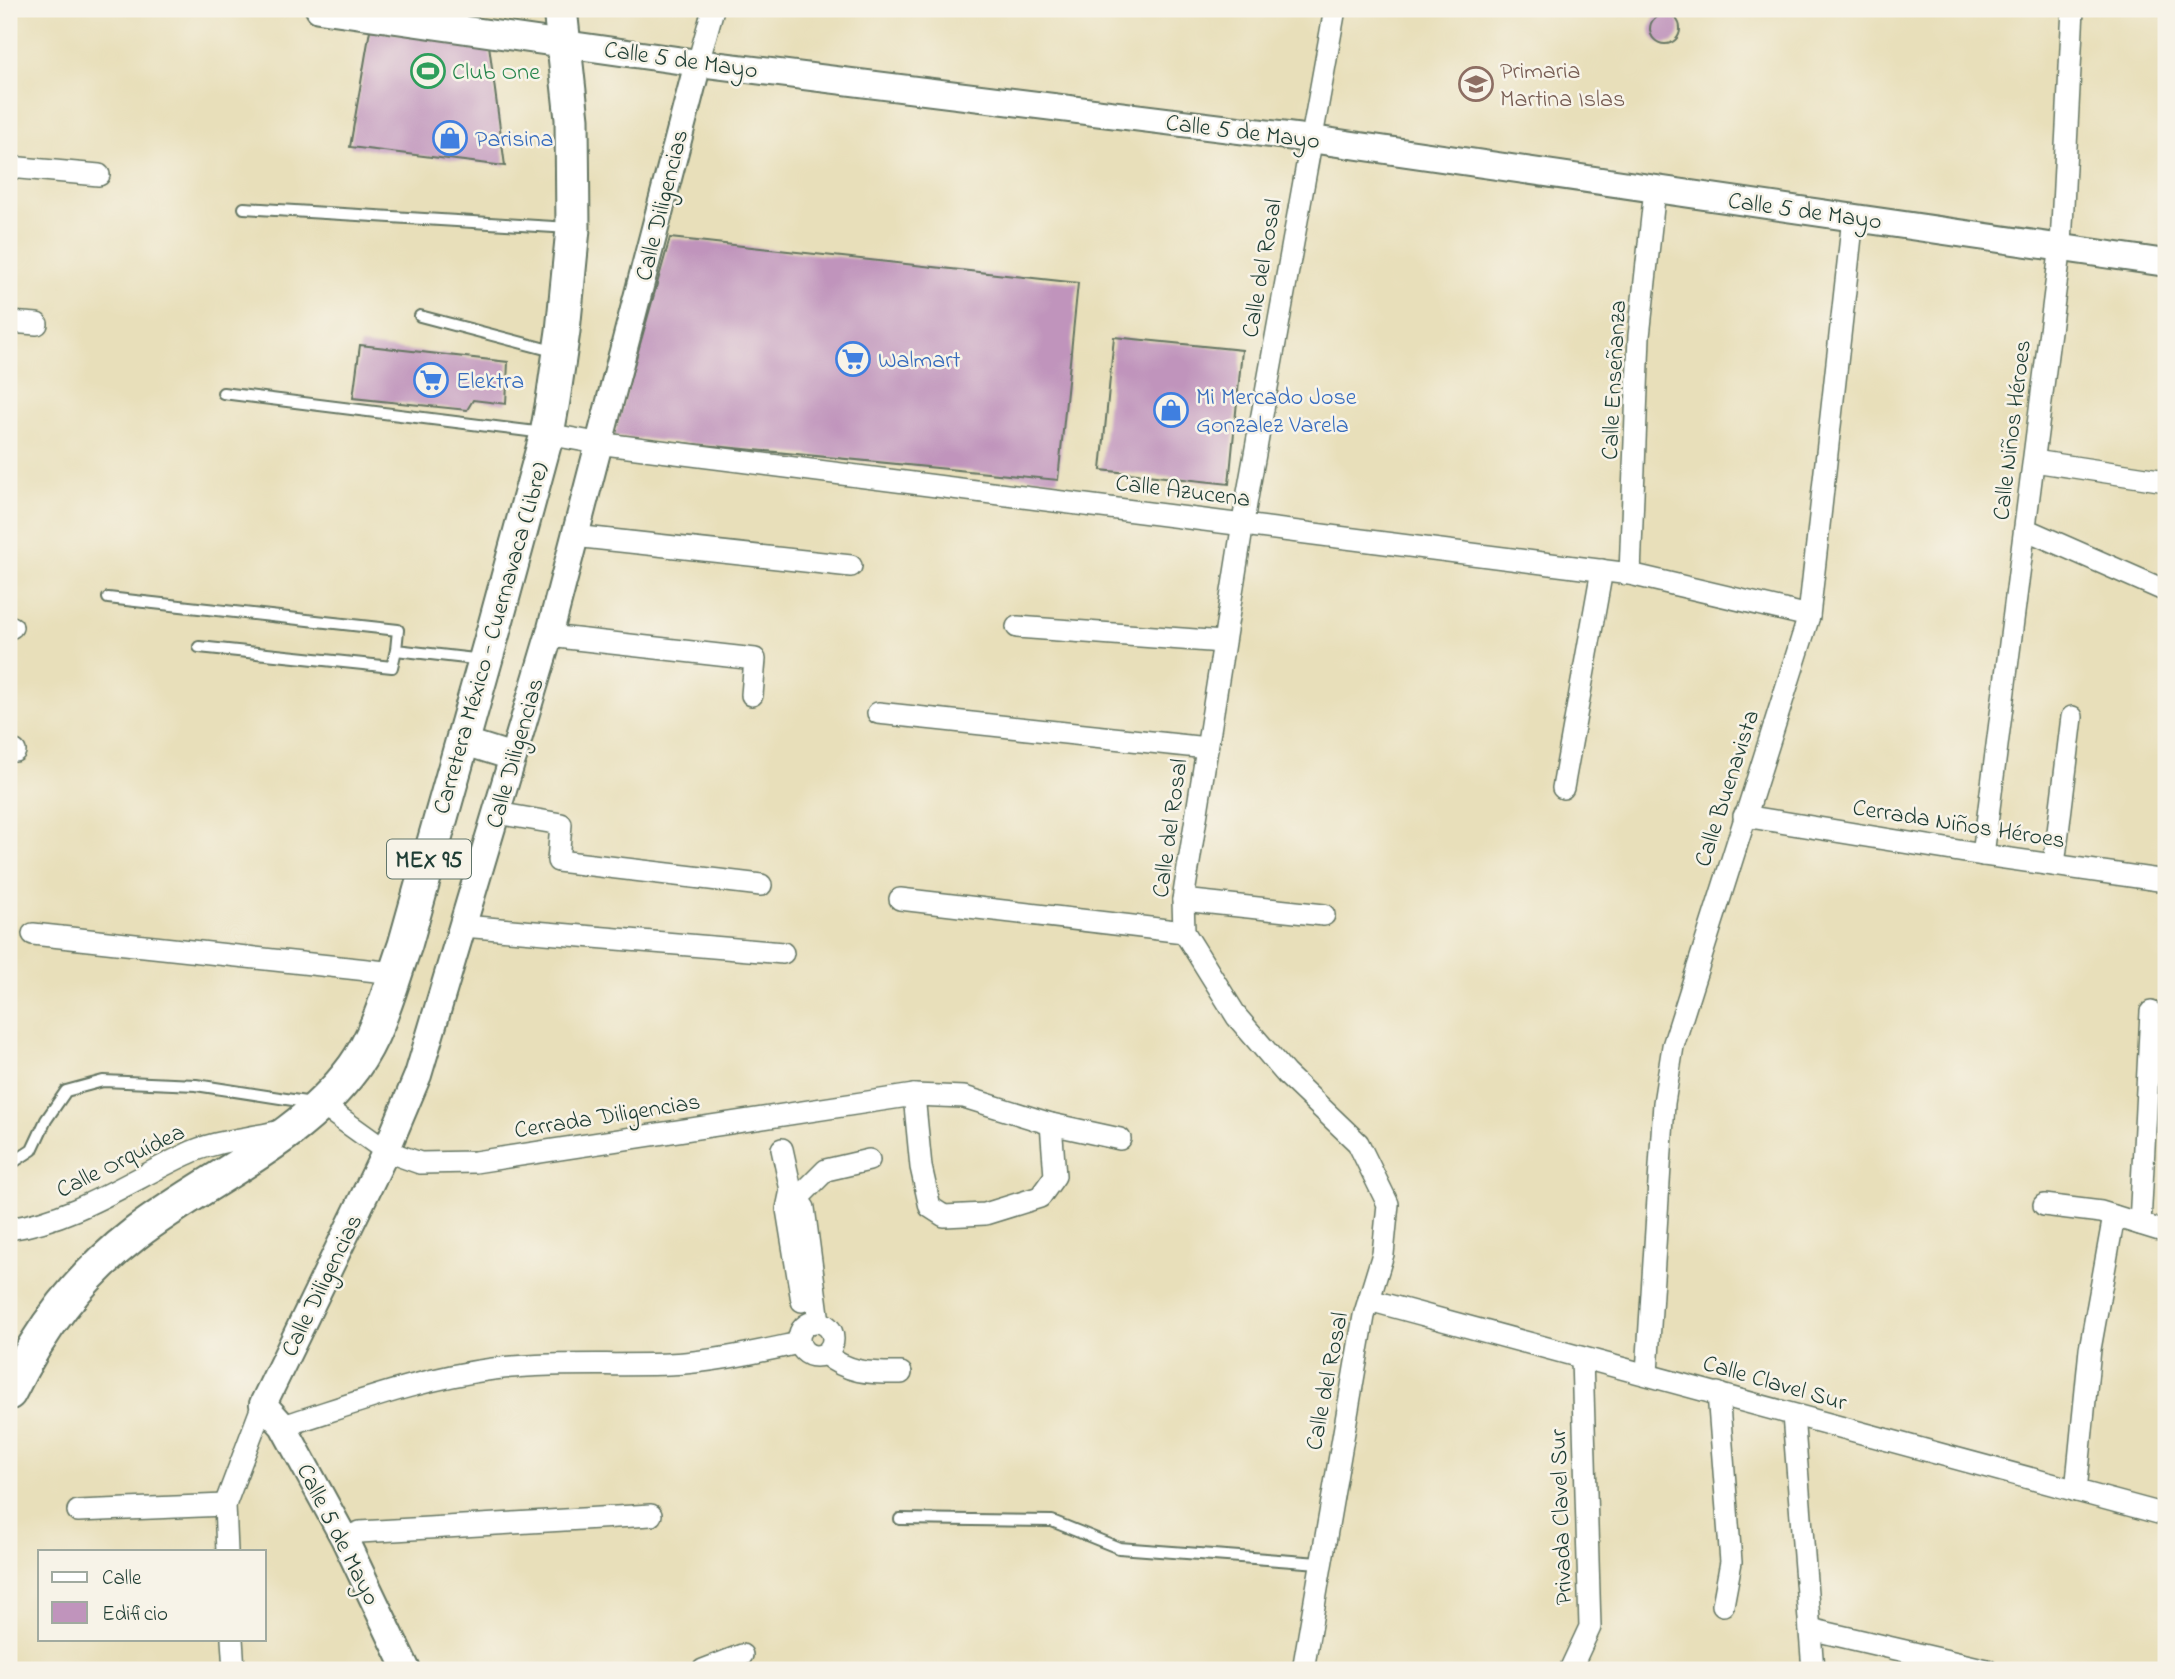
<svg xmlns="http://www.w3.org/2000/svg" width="2175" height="1679" font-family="'Indie Flower',sans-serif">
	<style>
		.building { fill: #c094bc }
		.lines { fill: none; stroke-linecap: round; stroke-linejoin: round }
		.service-casing { stroke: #657663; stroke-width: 14 }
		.minor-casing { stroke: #657663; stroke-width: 24 }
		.tertiary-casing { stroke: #657663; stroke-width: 30 }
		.primary-casing { stroke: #657663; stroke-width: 37 }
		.service { stroke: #fff; stroke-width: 10 }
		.minor { stroke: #fff; stroke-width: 21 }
		.tertiary { stroke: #fff; stroke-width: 26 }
		.primary { stroke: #fff; stroke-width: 33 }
		.labels { text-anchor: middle; stroke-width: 5; stroke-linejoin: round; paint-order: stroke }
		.shield { fill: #f7f3e8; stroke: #60746a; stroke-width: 2 }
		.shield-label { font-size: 23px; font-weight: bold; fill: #1f3d34 }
		.street-label { font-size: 24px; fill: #1f3d34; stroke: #f7f3e8 }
		.education-label { font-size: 24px; fill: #785e54; stroke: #f7f3e8; text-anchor: start }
		.leisure-label { font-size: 24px; fill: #27864d; stroke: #f7f3e8; text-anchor: start }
		.shop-label { font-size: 24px; fill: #366cbe; stroke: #f7f3e8; text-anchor: start }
	</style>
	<rect width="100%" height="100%" fill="#f7f3e8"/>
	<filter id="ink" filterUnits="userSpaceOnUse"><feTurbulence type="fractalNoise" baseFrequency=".0143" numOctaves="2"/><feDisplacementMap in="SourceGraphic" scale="14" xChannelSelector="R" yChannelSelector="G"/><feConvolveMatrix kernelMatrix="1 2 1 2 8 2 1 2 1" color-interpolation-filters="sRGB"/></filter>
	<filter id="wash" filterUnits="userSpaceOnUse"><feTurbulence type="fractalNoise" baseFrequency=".00686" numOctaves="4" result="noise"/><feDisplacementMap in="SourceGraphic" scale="28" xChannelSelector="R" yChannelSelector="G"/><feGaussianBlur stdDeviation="1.57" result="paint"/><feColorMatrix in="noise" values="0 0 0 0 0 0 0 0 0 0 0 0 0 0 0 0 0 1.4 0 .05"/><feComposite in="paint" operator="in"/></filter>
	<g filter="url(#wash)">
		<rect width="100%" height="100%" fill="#e8dfba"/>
		<g id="blocks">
			<g class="building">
				<polygon points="449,9 497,9 498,15 449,11"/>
				<circle cx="1665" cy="29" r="15"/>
				<polygon points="370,30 489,45 505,166 350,147"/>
				<polygon points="670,238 1078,283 1058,480 614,436"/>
				<polygon points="1114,337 1242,350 1229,484 1101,470"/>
				<polygon points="360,345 508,362 506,404 473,400 467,410 353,398"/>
			</g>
		</g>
	</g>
	<g filter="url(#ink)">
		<use href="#blocks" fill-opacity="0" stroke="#657663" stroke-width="2"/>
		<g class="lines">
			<g class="service-casing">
				<g id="service">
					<polyline points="244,208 570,228"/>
					<polyline points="420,316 557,352"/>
					<polyline points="223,393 544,433"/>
					<polyline points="108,598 398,630 396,650 483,660"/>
					<polyline points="199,647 392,667 396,650"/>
					<polyline points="9,1165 32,1150 46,1120 66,1091 103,1081 196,1085 312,1103"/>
					<polyline points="900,1519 1052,1521 1119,1548 1319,1563"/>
				</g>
			</g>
			<g class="minor-casing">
				<g id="minor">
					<polyline points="698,63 713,9"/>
					<polyline points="9,167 99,175"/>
					<polyline points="9,322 37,324"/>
					<polyline points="547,434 597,443 1630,574 1809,616"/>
					<polyline points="2034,461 2166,481"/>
					<polyline points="2025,529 2166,591"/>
					<polyline points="574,536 851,566"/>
					<polyline points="1630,574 1639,336 1655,189"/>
					<polyline points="9,627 12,627"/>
					<polyline points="1017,627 1223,642"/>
					<polyline points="549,636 755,659 752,695"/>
					<polyline points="878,713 1207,748"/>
					<polyline points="9,750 15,751"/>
					<polyline points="1563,788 1602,570"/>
					<polyline points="496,813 561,824 558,861 761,885"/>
					<polyline points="1744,816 1983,855 2166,881"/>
					<polyline points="1983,855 2061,245 2073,9"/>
					<polyline points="2054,865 2072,717"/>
					<polyline points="900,899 1184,932"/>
					<polyline points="1183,900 1324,915"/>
					<polyline points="463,926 783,953"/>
					<polyline points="33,934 395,973"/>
					<polyline points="914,1095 921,1167 930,1207 944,1216 985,1214 1040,1197 1055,1176 1051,1124"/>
					<polyline points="322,1105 386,1151 420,1163 475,1162 914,1095 964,1097 1051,1124 1120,1139"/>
					<polyline points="782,1149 791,1190 804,1208 819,1322"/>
					<polyline points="791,1190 787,1209 802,1301"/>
					<polyline points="2044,1205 2101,1212 2166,1232"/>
					<polyline points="788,1208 826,1170 869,1160"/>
					<polyline points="2140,1224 2151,1012"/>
					<path d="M 9,1229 C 76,1219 127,1182 187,1154 C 213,1141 247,1139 276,1132"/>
					<polyline points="1369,1300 2166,1515"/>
					<circle cx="816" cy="1339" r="17"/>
					<path d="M 825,1354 C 849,1374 871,1373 901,1373"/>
					<polyline points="1647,1373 1664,1103 1673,1046 1809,616 1853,218"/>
					<polyline points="1718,1393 1731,1562 1723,1605"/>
					<polyline points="1793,1415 1813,1670"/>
					<path d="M 283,1426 C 353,1404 421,1378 493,1369 C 552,1362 610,1366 668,1364 C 713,1362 756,1352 799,1343"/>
					<polyline points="2076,1491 2090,1349 2114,1216"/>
					<polyline points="78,1511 225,1505"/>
					<polyline points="344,1538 360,1532 651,1515"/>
					<polyline points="227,1551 225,1505 263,1404"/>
					<polyline points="1810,1629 1987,1670"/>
					<polyline points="232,1639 234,1670"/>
					<polyline points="703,1670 742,1655"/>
					<polyline points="1303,1670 1364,1316 1383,1254 1388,1204 1358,1143 1286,1074 1237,1017 1184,932 1183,900 1246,504 1335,9"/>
					<polyline points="1570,1670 1590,1627 1582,1358"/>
				</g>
			</g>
			<g class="tertiary-casing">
				<g id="tertiary">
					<polyline points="319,9 698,63 1311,139 2166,263"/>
					<polyline points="462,741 513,757"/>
					<polyline points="407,1670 344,1538 283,1426 263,1404 386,1151 418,1075 549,636 698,63"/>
				</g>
			</g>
			<g class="primary-casing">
				<path id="primary" d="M 9,1393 C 40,1329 79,1277 136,1233 C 209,1177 298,1143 354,1067 C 379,1033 391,984 405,945 L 491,640 L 547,434 L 553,400 L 563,331 L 573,229 L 572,119 L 560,9"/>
			</g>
			<use href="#service" class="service"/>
			<use href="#minor" class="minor"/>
			<use href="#tertiary" class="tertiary"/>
			<use href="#primary" class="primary"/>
		</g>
	</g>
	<defs>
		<g id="stadium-ring" transform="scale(1.75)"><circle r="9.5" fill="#f7f3e8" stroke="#2e9e5b" stroke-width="1.5"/><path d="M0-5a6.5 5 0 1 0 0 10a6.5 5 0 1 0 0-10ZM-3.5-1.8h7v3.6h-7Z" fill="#2e9e5b"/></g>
		<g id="school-ring" transform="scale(1.75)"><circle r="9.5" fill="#f7f3e8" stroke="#8d6e63" stroke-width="1.5"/><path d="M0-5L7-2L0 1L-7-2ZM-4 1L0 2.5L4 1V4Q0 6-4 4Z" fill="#8d6e63"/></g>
		<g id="shop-ring" transform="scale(1.75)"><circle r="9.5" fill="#f7f3e8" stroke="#3f7fe0" stroke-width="1.5"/><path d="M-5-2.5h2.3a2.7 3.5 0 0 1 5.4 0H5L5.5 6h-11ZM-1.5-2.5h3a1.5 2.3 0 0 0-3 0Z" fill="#3f7fe0"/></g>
		<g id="supermarket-ring" transform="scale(1.75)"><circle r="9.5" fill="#f7f3e8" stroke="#3f7fe0" stroke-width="1.5"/><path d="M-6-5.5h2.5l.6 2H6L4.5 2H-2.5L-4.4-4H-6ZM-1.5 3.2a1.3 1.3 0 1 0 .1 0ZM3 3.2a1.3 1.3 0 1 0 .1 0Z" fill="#3f7fe0"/></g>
	</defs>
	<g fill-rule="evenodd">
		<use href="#stadium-ring" x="428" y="71"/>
		<use href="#school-ring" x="1476" y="84"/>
		<use href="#shop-ring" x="450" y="138"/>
		<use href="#supermarket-ring" x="853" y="359"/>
		<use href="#supermarket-ring" x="431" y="380"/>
		<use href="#shop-ring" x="1171" y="410"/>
	</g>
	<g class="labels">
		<rect class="shield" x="387" y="839.5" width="84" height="39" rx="5"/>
		<g class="shield-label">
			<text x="429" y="867">MEX 95</text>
		</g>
		<g class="street-label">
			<text transform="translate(681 59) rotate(8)" y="8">Calle 5 de Mayo</text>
			<text transform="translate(1243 131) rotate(7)" y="8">Calle 5 de Mayo</text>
			<text transform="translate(661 205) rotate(-76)" y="8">Calle Diligencias</text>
			<text transform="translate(1805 210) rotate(8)" y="8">Calle 5 de Mayo</text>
			<text transform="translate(1261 268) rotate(-80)" y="8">Calle del Rosal</text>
			<text transform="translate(1613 380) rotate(-87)" y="8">Calle Enseñanza</text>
			<text transform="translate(2011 430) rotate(-83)" y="8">Calle Niños Héroes</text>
			<text transform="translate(1183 490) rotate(7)" y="8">Calle Azucena</text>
			<text transform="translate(490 638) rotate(-74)" y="8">Carretera México - Cuernavaca (Libre)</text>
			<text transform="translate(514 753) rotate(-74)" y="8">Calle Diligencias</text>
			<text transform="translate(1726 788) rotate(-72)" y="8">Calle Buenavista</text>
			<text transform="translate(1959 823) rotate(9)" y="8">Cerrada Niños Héroes</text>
			<text transform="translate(1169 828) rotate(-82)" y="8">Calle del Rosal</text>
			<text transform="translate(607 1115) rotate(-9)" y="8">Cerrada Diligencias</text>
			<text transform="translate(120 1160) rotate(-26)" y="8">Calle Orquídea</text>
			<text transform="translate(321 1285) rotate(-64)" y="8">Calle Diligencias</text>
			<text transform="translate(1326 1381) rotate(-79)" y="8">Calle del Rosal</text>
			<text transform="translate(1775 1382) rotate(16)" y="8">Calle Clavel Sur</text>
			<text transform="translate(1560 1517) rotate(-92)" y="8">Privada Clavel Sur</text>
			<text transform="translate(339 1534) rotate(63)" y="8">Calle 5 de Mayo</text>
		</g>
		<g class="education-label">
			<text x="1500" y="78">Primaria<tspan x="1500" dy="28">Martina Islas</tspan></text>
		</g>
		<g class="leisure-label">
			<text x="452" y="79">Club One</text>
		</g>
		<g class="shop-label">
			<text x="475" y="146">Parisina</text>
			<text x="878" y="367">Walmart</text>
			<text x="456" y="388">Elektra</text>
			<text x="1196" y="404">Mi Mercado Jose<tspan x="1196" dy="28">Gonzalez Varela</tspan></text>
		</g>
	</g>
	<rect width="2175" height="1679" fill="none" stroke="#f7f3e8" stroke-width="35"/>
	<rect x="38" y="1550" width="228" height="91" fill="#f7f3e8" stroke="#a1aaa0" stroke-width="2"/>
	<rect x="52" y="1572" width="35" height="10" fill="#ffffff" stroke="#a1aaa0" stroke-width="2"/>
	<text x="102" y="1584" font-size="21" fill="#1f3d34">Calle</text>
	<rect x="52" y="1602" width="35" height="21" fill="#c094bc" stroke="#a1aaa0" stroke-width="2"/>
	<text x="102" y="1620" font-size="21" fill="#1f3d34">Edificio</text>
</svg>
